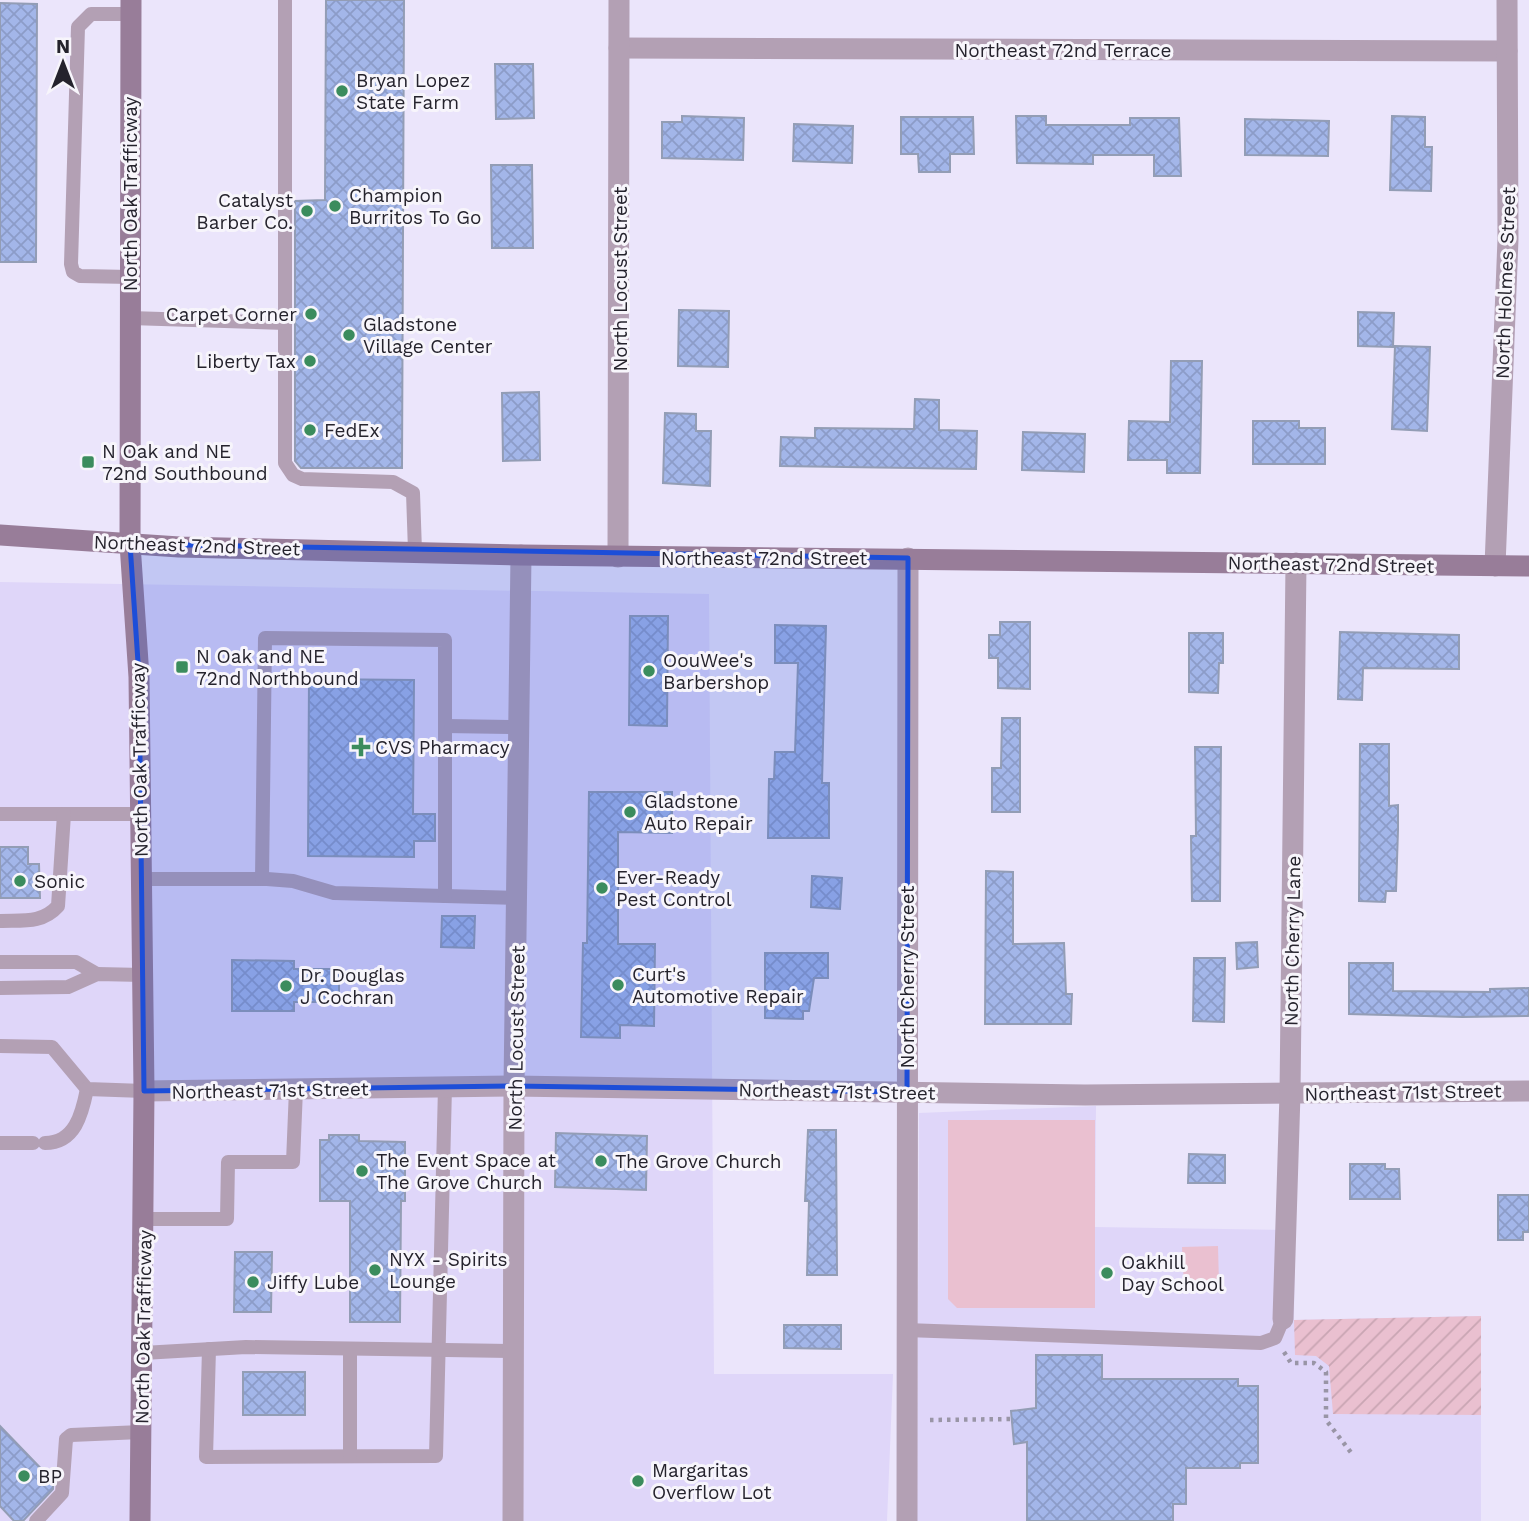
<svg xmlns="http://www.w3.org/2000/svg" width="1529" height="1521" font-family="'Work Sans',sans-serif">
	<style>
		.built { fill: #dfd6f9 }
		.garden { fill: url(#garden-furrows) }
		.pitch { fill: #eac0d0 }
		.building { fill: url(#building-cross-hatch); stroke: #939db5; stroke-width: 2 }
		.lines { fill: none; stroke-linecap: round; stroke-linejoin: round }
		.path { stroke: #9995a6; stroke-width: 4.5; stroke-dasharray: 3.5 5; stroke-linecap: butt }
		.lane { stroke: #b3a0b4; stroke-width: 14 }
		.street { stroke: #b3a0b4; stroke-width: 21 }
		.secondary { stroke: #987d99; stroke-width: 21 }
		.marked { fill: #1d4ed8; fill-opacity: 0.2; stroke: #1d4ed8; stroke-width: 5; stroke-linejoin: round }
		.poi-dot { fill: #3b8c5d; stroke: #f7f5fb; stroke-width: 2.5 }
		.labels { text-anchor: middle; stroke-width: 6; stroke-linejoin: round; paint-order: stroke }
		.street-label { font-size: 19px; fill: #25232d; stroke: #f7f5fb }
		.poi-label { font-size: 19px; fill: #25232d; stroke: #f7f5fb; text-anchor: start }
	</style>
	<defs>
		<pattern id="garden-furrows" width="10" height="10" patternUnits="userSpaceOnUse" patternTransform="scale(1.75)"><rect width="10" height="10" fill="#eac0d0"/><path d="M-1 1l2-2M0 10L10 0M9 11l2-2" fill="none" stroke="#c9a5b3"/></pattern>
		<pattern id="building-cross-hatch" width="8" height="8" patternUnits="userSpaceOnUse" patternTransform="scale(1.75)"><rect width="8" height="8" fill="#a3b6e9"/><path d="M0 0l8 8M0 8l8-8" fill="none" stroke="#8c9cc8"/></pattern>
	</defs>
	<rect width="100%" height="100%" fill="#ebe5fb"/>
	<g class="built">
		<polygon points="0,582 709,594 714,1374 893,1374 887,1521 0,1521"/>
		<polygon points="1096,1106 1095,1227 1295,1230 1294,1320 1481,1316 1481,1521 917,1521 919,1113"/>
	</g>
	<polygon class="garden" points="1481,1316 1481,1415 1333,1414 1329,1366 1316,1356 1295,1355 1294,1320"/>
	<g class="pitch">
		<polygon points="948,1120 1095,1120 1095,1308 957,1308 948,1299"/>
		<polygon points="1218,1246 1219,1284 1184,1286 1182,1247"/>
	</g>
	<g class="building">
		<polygon points="326,0 404,0 402,468 301,468 295,461 295,201 325,200"/>
		<polygon points="0,3 37,4 36,262 0,262"/>
		<polygon points="495,64 533,64 534,118 496,119"/>
		<polygon points="682,116 744,118 743,160 662,158 662,122 682,122"/>
		<polygon points="1016,116 1046,116 1046,125 1130,125 1130,118 1179,118 1181,176 1154,176 1154,155 1093,155 1093,164 1017,163"/>
		<polygon points="1392,116 1425,117 1425,147 1432,147 1431,191 1390,190"/>
		<polygon points="901,117 973,117 974,154 950,154 950,172 919,172 918,154 901,154"/>
		<polygon points="1245,119 1329,121 1328,156 1245,155"/>
		<polygon points="794,124 853,126 852,163 793,161"/>
		<polygon points="491,165 532,165 533,248 492,248"/>
		<polygon points="679,310 729,311 728,367 678,366"/>
		<polygon points="1358,312 1394,313 1393,347 1358,346"/>
		<polygon points="1395,346 1430,347 1427,431 1392,429"/>
		<polygon points="1171,361 1202,361 1200,473 1167,473 1167,460 1128,460 1129,421 1170,422"/>
		<polygon points="539,392 540,460 503,461 502,393"/>
		<polygon points="915,399 939,400 939,430 977,431 976,469 780,466 781,437 815,438 815,428 914,429"/>
		<polygon points="665,413 696,414 696,431 711,431 710,486 663,483"/>
		<polygon points="1253,421 1299,421 1299,428 1325,428 1325,464 1253,464"/>
		<polygon points="1023,432 1085,434 1084,472 1022,470"/>
		<polygon points="630,616 668,616 667,726 629,725"/>
		<polygon points="1000,622 1030,622 1030,689 998,688 998,658 989,658 989,635 1000,635"/>
		<polygon points="775,625 826,626 822,783 829,783 829,838 768,838 769,779 774,779 775,752 795,752 798,663 775,663"/>
		<polygon points="1340,632 1459,635 1459,669 1363,668 1362,700 1338,699"/>
		<polygon points="1189,633 1223,633 1223,663 1219,663 1218,693 1189,692"/>
		<polygon points="309,679 414,680 413,814 435,814 435,841 414,841 414,857 308,856"/>
		<polygon points="1002,718 1020,718 1020,812 992,812 992,768 1001,768"/>
		<polygon points="1360,744 1389,744 1389,806 1398,805 1398,830 1396,891 1386,891 1385,902 1359,901"/>
		<polygon points="1195,747 1221,747 1220,901 1192,901 1191,836 1196,836"/>
		<polygon points="589,792 672,792 672,833 618,832 618,944 655,944 654,1026 620,1025 620,1038 581,1037 583,943 587,943"/>
		<polygon points="0,847 28,847 28,864 39,864 40,898 0,898"/>
		<polygon points="986,871 1013,872 1013,944 1064,943 1066,994 1072,994 1071,1024 985,1024"/>
		<polygon points="812,876 842,878 840,909 811,907"/>
		<polygon points="442,916 475,916 474,948 441,947"/>
		<polygon points="1257,942 1258,967 1237,969 1236,943"/>
		<polygon points="765,953 828,953 828,978 814,978 809,1011 803,1011 803,1019 765,1018"/>
		<polygon points="1194,958 1225,958 1224,1022 1193,1021"/>
		<polygon points="232,960 294,961 294,969 339,969 339,1002 294,1002 294,1011 232,1011"/>
		<polygon points="1349,963 1393,963 1393,991 1490,992 1490,989 1529,988 1529,1012 1528,1016 1462,1017 1349,1014"/>
		<polygon points="808,1130 836,1130 837,1275 807,1275 809,1201 805,1201"/>
		<polygon points="556,1133 647,1136 646,1190 555,1187"/>
		<polygon points="329,1135 359,1135 359,1141 405,1142 405,1201 401,1201 400,1322 350,1322 350,1201 320,1201 320,1140 329,1140"/>
		<polygon points="1189,1154 1225,1155 1225,1183 1188,1183"/>
		<polygon points="1350,1164 1385,1164 1385,1169 1399,1169 1400,1199 1350,1199"/>
		<polygon points="1498,1195 1529,1195 1529,1232 1523,1232 1523,1240 1498,1240"/>
		<polygon points="235,1252 272,1252 271,1312 234,1312"/>
		<polygon points="784,1325 841,1325 841,1349 784,1348"/>
		<polygon points="1036,1355 1102,1355 1102,1379 1238,1379 1238,1386 1258,1386 1258,1463 1240,1463 1240,1468 1186,1468 1186,1504 1173,1504 1173,1521 1027,1521 1027,1442 1014,1444 1011,1411 1036,1408"/>
		<rect x="243" y="1372" width="62" height="43"/>
		<polygon points="0,1426 53,1481 53,1489 23,1521 14,1521 0,1506"/>
	</g>
	<g class="lines">
		<g class="path">
			<polyline points="1284,1352 1291,1363 1314,1363 1326,1372 1326,1420 1353,1455"/>
			<polyline points="930,1420 1012,1419"/>
		</g>
		<g class="lane">
			<polyline points="285,0 285,463 293,475 302,479 393,482 413,493 415,551"/>
			<polyline points="130,277 80,276 73,272 71,264 78,27 91,14 131,14"/>
			<polyline points="130,318 285,323"/>
			<polyline points="445,726 518,727"/>
			<polyline points="0,814 141,814"/>
			<polyline points="141,879 267,879 293,881 334,893 518,898"/>
			<polyline points="262,879 265,638 445,640 445,896"/>
			<path d="M 0,921 C 22,920 42,924 58,906 L 64,814"/>
			<polyline points="0,962 76,962 97,974"/>
			<polyline points="0,988 68,987 97,974 143,975"/>
			<polyline points="0,1046 52,1047 87,1089 144,1091"/>
			<polyline points="0,1143 33,1143"/>
			<path d="M 45,1143 C 75,1143 82,1114 87,1089"/>
			<polyline points="144,1219 227,1219 228,1162 293,1162 296,1089"/>
			<polyline points="906,1330 1261,1343 1275,1338 1283,1319"/>
			<polyline points="209,1349 206,1457 436,1456 445,1087"/>
			<polyline points="143,1353 246,1347 512,1351"/>
			<polyline points="350,1456 350,1349"/>
			<polyline points="36,1521 62,1493 66,1439 71,1435 141,1432"/>
		</g>
		<g class="street">
			<polyline points="619,48 1507,51"/>
			<polyline points="618,557 619,0"/>
			<polyline points="1495,566 1508,239 1507,0"/>
			<polyline points="144,1091 514,1086 1085,1095 1529,1091"/>
			<polyline points="1283,1319 1290,1094 1296,563"/>
			<polyline points="513,1521 514,1086 521,555"/>
			<polyline points="907,1521 908,558"/>
		</g>
		<g class="secondary">
			<polyline points="131,0 130,544 139,677 144,1091 140,1521"/>
			<polyline points="0,535 179,547 521,555 1529,566"/>
		</g>
	</g>
	<path class="marked" d="M 130,544 L 908,558 L 907,1092 L 514,1086 L 144,1091 L 139,677 Z"/>
	<g class="poi-dot">
		<circle cx="342" cy="91" r="7"/>
		<circle cx="335" cy="206" r="7"/>
		<circle cx="307" cy="211" r="7"/>
		<circle cx="311" cy="314" r="7"/>
		<circle cx="349" cy="335" r="7"/>
		<circle cx="310" cy="361" r="7"/>
		<circle cx="310" cy="430" r="7"/>
		<rect x="81" y="455" width="14" height="14" rx="3.5"/>
		<rect x="175" y="660" width="14" height="14" rx="3.5"/>
		<circle cx="649" cy="671" r="7"/>
		<path d="M357.5 736.5h7v7h7v7h-7v7h-7v-7h-7v-7h7z"/>
		<circle cx="630" cy="812" r="7"/>
		<circle cx="20" cy="881" r="7"/>
		<circle cx="602" cy="888" r="7"/>
		<circle cx="618" cy="985" r="7"/>
		<circle cx="286" cy="986" r="7"/>
		<circle cx="601" cy="1161" r="7"/>
		<circle cx="362" cy="1171" r="7"/>
		<circle cx="375" cy="1270" r="7"/>
		<circle cx="1107" cy="1273" r="7"/>
		<circle cx="253" cy="1282" r="7"/>
		<circle cx="24" cy="1476" r="7"/>
		<circle cx="638" cy="1481" r="7"/>
	</g>
	<g class="labels">
		<g class="street-label">
			<text x="1063" y="57">Northeast 72nd Terrace</text>
			<text transform="translate(130 194) rotate(-90)" y="7">North Oak Trafficway</text>
			<text transform="translate(620 279) rotate(-90)" y="7">North Locust Street</text>
			<text transform="translate(1505 283) rotate(-88)" y="7">North Holmes Street</text>
			<text transform="translate(197 545) rotate(2)" y="7">Northeast 72nd Street</text>
			<text x="764" y="565">Northeast 72nd Street</text>
			<text transform="translate(1331 564) rotate(1)" y="7">Northeast 72nd Street</text>
			<text transform="translate(139 760) rotate(-91)" y="7">North Oak Trafficway</text>
			<text transform="translate(1292 941) rotate(-89)" y="7">North Cherry Lane</text>
			<text transform="translate(907 977) rotate(-90)" y="7">North Cherry Street</text>
			<text transform="translate(516 1038) rotate(-89)" y="7">North Locust Street</text>
			<text transform="translate(270 1090) rotate(-1)" y="7">Northeast 71st Street</text>
			<text transform="translate(837 1091) rotate(1)" y="7">Northeast 71st Street</text>
			<text transform="translate(1403 1092) rotate(-1)" y="7">Northeast 71st Street</text>
			<text transform="translate(143 1327) rotate(-89)" y="7">North Oak Trafficway</text>
		</g>
		<g class="poi-label">
			<text x="356" y="87">Bryan Lopez<tspan x="356" dy="22">State Farm</tspan></text>
			<text x="349" y="202">Champion<tspan x="349" dy="22">Burritos To Go</tspan></text>
			<text x="293" y="207" text-anchor="end">Catalyst<tspan x="293" dy="22">Barber Co.</tspan></text>
			<text x="297" y="321" text-anchor="end">Carpet Corner</text>
			<text x="363" y="331">Gladstone<tspan x="363" dy="22">Village Center</tspan></text>
			<text x="296" y="368" text-anchor="end">Liberty Tax</text>
			<text x="324" y="437">FedEx</text>
			<text x="102" y="458">N Oak and NE<tspan x="102" dy="22">72nd Southbound</tspan></text>
			<text x="196" y="663">N Oak and NE<tspan x="196" dy="22">72nd Northbound</tspan></text>
			<text x="663" y="667">OouWee's<tspan x="663" dy="22">Barbershop</tspan></text>
			<text x="375" y="754">CVS Pharmacy</text>
			<text x="644" y="808">Gladstone<tspan x="644" dy="22">Auto Repair</tspan></text>
			<text x="616" y="884">Ever-Ready<tspan x="616" dy="22">Pest Control</tspan></text>
			<text x="34" y="888">Sonic</text>
			<text x="632" y="981">Curt's<tspan x="632" dy="22">Automotive Repair</tspan></text>
			<text x="300" y="982">Dr. Douglas<tspan x="300" dy="22">J Cochran</tspan></text>
			<text x="376" y="1167">The Event Space at<tspan x="376" dy="22">The Grove Church</tspan></text>
			<text x="615" y="1168">The Grove Church</text>
			<text x="389" y="1266">NYX - Spirits<tspan x="389" dy="22">Lounge</tspan></text>
			<text x="1121" y="1269">Oakhill<tspan x="1121" dy="22">Day School</tspan></text>
			<text x="267" y="1289">Jiffy Lube</text>
			<text x="652" y="1477">Margaritas<tspan x="652" dy="22">Overflow Lot</tspan></text>
			<text x="38" y="1483">BP</text>
		</g>
	</g>
	<g transform="translate(63 63)" stroke="#f7f5fb" stroke-width="5" paint-order="stroke">
	<path d="M0-5L12 26L0 18L-12 26Z" fill="#25232d"/>
	<text y="-10" font-size="19" font-weight="bold" text-anchor="middle" fill="#25232d">N</text>
	</g>
</svg>
